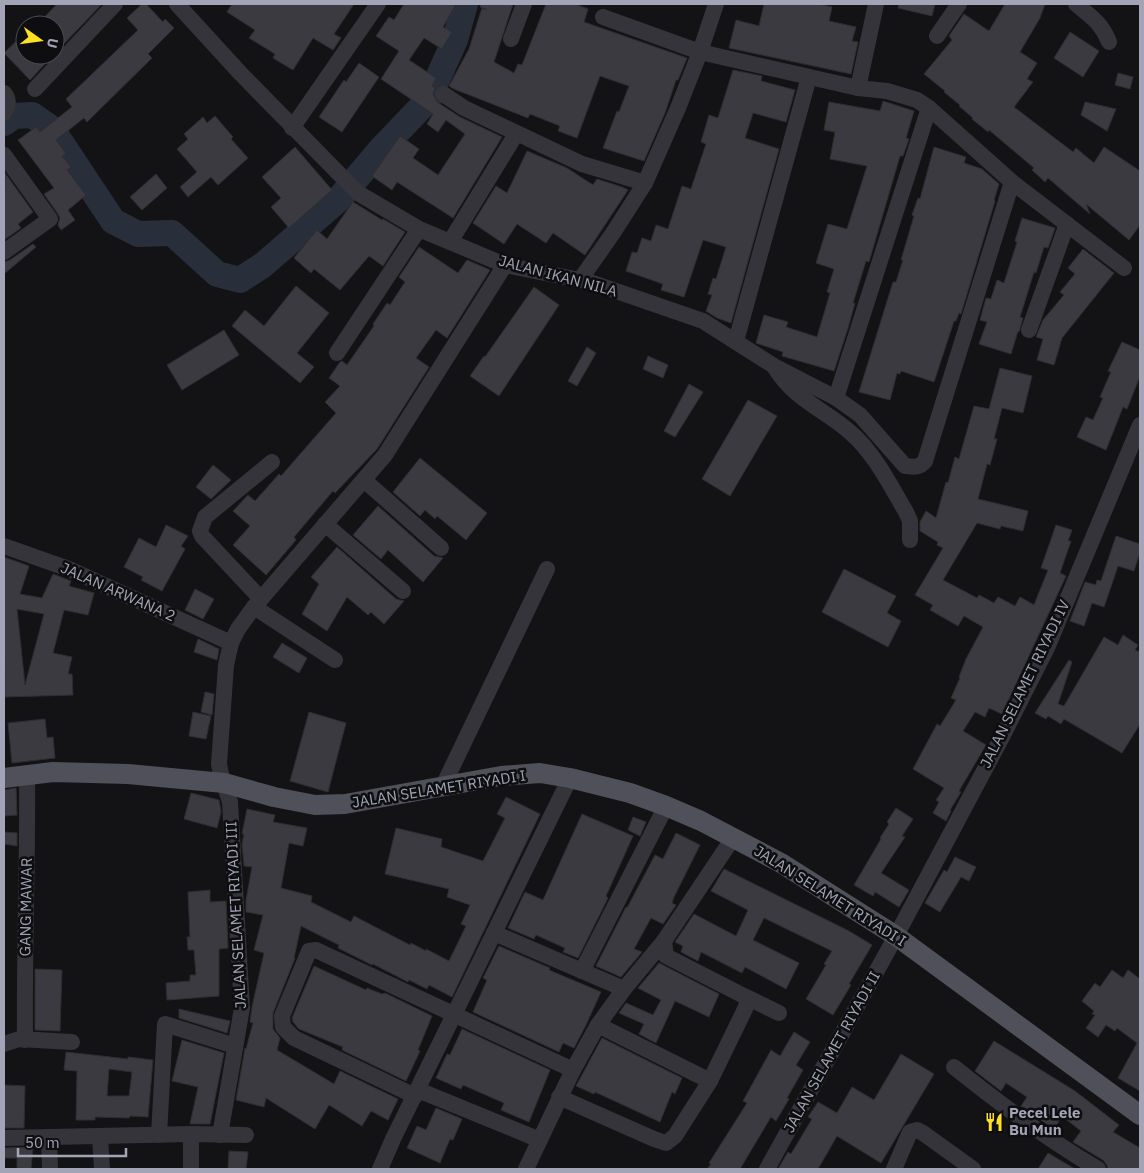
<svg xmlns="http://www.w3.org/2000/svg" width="1144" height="1173" font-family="'IBM Plex Sans',sans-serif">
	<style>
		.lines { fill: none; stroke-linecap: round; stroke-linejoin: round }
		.river { stroke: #282f3a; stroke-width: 26 }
		.building { fill: #3a3a40; stroke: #2e2d31; fill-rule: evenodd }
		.minor { stroke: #34343a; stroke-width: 16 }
		.major { stroke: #4f5059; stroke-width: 20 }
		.labels { text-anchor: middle; stroke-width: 5; stroke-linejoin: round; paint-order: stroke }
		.street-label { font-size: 15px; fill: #a3a5b7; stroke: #0e0e10 }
		.poi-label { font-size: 15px; font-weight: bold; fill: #a3a5b7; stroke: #0e0e10; text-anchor: start }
	</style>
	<rect width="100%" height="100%" fill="#131315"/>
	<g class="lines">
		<polyline class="river" points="4,123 14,116 32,115 52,129 113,221 138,234 172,233 217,274 240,280 263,265 338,200 382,148 428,100 455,40 465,4"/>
	</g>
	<g class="building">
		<polygon points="57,4 102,4 55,53 55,25 37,25"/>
		<polygon points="142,4 146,4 163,22 165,19 174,28 148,54 152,58 87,122 84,118 56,140 66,154 62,156 71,167 67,170 86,195 68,210 75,220 61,230 58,225 60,218 58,214 44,194 54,188 18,140 36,127 40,132 72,107 66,99 138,30 127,18"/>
		<polygon points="232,4 354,4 334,34 341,38 333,50 313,38 293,70 273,58 275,54 249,38 255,30 227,12"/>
		<polygon points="404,4 456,4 443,27 452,32 442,49 424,38 409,60 436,78 432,86 435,88 433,94 437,102 460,117 502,137 453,218 397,182 392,190 372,176 400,136 419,149 413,158 438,175 465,134 446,120 438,132 427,124 433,114 381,79 399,51 376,36 389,17 394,20"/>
		<polygon points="481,4 513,4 494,62 514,73 518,64 522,65 546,4 575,4 588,9 584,22 687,58 678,80 676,80 665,113 644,161 603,148 617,111 619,112 629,86 600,76 577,138 558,131 560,126 530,114 528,118 454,89 449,86 469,49 482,8 487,10 480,7"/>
		<polygon points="764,4 819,4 832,7 829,21 856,27 852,41 858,42 851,74 729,48 736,20 759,26"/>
		<polygon points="899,4 935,4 932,16 898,8"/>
		<polygon points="1005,4 1045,4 1040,18 1020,52 1037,63 1027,79 1033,82 1014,107 1073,152 1076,148 1094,163 1104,147 1140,171 1140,225 1129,240 1086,204 1090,214 1048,178 1045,182 1032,170 1034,168 989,130 988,132 972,119 973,118 959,106 960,105 944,92 945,91 924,74 952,40 949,36 964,14 989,31"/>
		<polygon points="1070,32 1099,51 1083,77 1054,58"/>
		<polygon points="25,33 25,55 53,55 30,80 4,53"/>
		<polygon points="359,63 379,77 342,132 319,117 344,80 346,82"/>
		<polygon points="733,70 762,76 761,81 795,90 786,122 753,113 745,138 779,149 731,323 717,318 706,311 712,295 708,294 713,278 716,279 726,247 703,240 684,297 661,290 663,284 626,271 632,252 637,253 642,238 651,241 656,225 668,229 682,186 691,189 706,144 701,142 709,115 718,118"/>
		<polygon points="1118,73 1133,77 1130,89 1115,85"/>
		<polygon points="883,101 914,111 906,138 909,139 903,156 900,156 869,262 866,261 853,303 855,303 848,328 834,371 782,356 783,352 756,343 764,315 788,322 786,327 817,337 830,293 827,292 834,269 816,263 828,224 847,229 867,166 830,159 835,132 824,130 829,102 880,111"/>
		<polygon points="1085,102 1116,109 1107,131 1081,115"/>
		<polygon points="215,116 233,137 231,139 248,158 218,185 211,177 188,197 180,187 197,172 177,149 188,139 184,134 203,117 207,123"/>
		<polygon points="295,147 332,190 289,228 271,207 281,198 262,177"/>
		<polygon points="934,147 966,157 964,163 982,169 999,184 994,200 995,201 961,314 959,313 956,321 954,321 934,382 901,371 900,374 897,373 890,400 859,392 893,282 896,282 903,260 901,260 914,216 912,215 918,198 920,199"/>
		<polygon points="527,151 567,168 593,185 597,179 622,187 628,190 585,255 553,233 546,243 517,224 504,244 473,223 496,186 507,193"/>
		<polygon points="5,173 33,212 18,224 21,228 4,240"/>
		<polygon points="156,174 167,188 142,210 130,197"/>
		<polygon points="353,202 382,220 383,219 405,232 383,266 369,256 340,290 314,269 311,273 294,258 317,230 327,239"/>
		<polygon points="1022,218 1055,228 1048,248 1044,247 1043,250 1036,273 1034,272 1020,317 1023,318 1019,332 1018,331 1011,354 979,344 987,322 980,320 986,298 991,299 997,280 1004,283 1017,242 1015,241"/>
		<polygon points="33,244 36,247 4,274 4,262 10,260"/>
		<polygon points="419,247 458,273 467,260 490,270 447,338 436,330 416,358 429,367 377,449 335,493 333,491 294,537 296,540 266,575 233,545 250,526 233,511 248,495 255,501 279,474 281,476 336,413 325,402 340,386 329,378 340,362 342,361 347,365 374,326 373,324 387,303 390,305 405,282 399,277"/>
		<polygon points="1083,249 1114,273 1062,338 1054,365 1037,360 1043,339 1036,337 1043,320 1064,295 1060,292 1075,274 1068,268"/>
		<polygon points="296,286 329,313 297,353 314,367 300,383 232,326 245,310 264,326"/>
		<polygon points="534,287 559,305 499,396 470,376 484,356 485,357"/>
		<polygon points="224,330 239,355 182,390 167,365"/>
		<polygon points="1122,342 1140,350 1140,376 1127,409 1123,407 1106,450 1077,437 1086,417 1093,420 1103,398 1100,397 1111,372 1108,371"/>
		<polygon points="587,347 596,353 577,386 568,381"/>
		<polygon points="648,356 668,365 663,378 643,369"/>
		<polygon points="1000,368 1032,376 1023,413 1002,408 994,439 997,439 990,465 987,464 978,499 1028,511 1023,531 1001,526 1000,529 977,523 943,580 977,598 979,595 994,603 998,597 1015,606 1020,597 1034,605 1048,570 1041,568 1056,525 1072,530 1068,541 1071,541 1060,573 1066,576 1002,714 989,708 985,717 975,712 963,731 986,745 959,791 961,792 950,810 951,811 946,821 933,813 939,802 936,800 944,788 913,769 937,724 940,726 956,700 951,698 960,678 959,677 966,659 983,627 964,616 958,626 930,610 933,605 915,595 943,548 937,545 938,542 920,531 920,522 926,511 936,518 946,482 948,483 955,457 959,459 974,406 989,409"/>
		<polygon points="689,384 703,392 675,437 664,431"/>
		<polygon points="748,400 777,416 730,496 702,479"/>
		<polygon points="420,458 487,513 466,540 437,516 435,519 425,510 420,516 393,492"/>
		<polygon points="213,465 231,480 211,499 196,487"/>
		<polygon points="378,506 434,556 443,558 423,582 388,550 381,559 353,535"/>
		<polygon points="166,525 188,536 181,546 185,549 162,591 141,580 143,577 124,567 139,538 156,547"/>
		<polygon points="1116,536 1140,544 1140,552 1134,571 1118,566 1104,607 1092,603 1084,626 1070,621 1085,582 1096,585 1097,580 1101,581"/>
		<polygon points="337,547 396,599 404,601 384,624 371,612 368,615 347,597 327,631 302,614 319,584 311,577"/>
		<path d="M 4,557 L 29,566 L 20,594 L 42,598 L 53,574 L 71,581 L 69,586 L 94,593 L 88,615 L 64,610 L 53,653 L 72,657 L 68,674 L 72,674 L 73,695 L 5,697 ZM 17,609 L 44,614 L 25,685 Z"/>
		<polygon points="844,569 896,596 887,613 901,621 888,647 822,612"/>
		<polygon points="195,589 214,599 203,619 185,610"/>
		<polygon points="1123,635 1138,645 1135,650 1140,652 1140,724 1122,753 1064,719 1061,724 1048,716 1046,719 1035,713 1069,660 1072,662 1058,704 1064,706 1104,637 1118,645"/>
		<polygon points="198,639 219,649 217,660 194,652"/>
		<polygon points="282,643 307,658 299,673 273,657"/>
		<polygon points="205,692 214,694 212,715 201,712"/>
		<polygon points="193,712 211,716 206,739 189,736"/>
		<polygon points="309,712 346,723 328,792 290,781"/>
		<polygon points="45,719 47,738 53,737 55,758 12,763 8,723"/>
		<polygon points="16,788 17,815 4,816 4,790"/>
		<polygon points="191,793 219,800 221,812 217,828 184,819"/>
		<polygon points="506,797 540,814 452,997 429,985 427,989 409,980 408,982 373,964 372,965 338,948 339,945 301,926 294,958 295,958 273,1013 273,1029 280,1038 277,1050 334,1084 340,1071 398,1099 388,1120 371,1111 362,1126 329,1105 315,1129 266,1098 264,1107 236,1100 245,1048 246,1049 253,1023 250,1022 252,1007 264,953 254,950 263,915 246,912 246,900 252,867 244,866 242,844 244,834 242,834 247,809 275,815 273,822 307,828 303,846 289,843 281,888 312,896 311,902 351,922 354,916 410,945 411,943 426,951 426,949 449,961 466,926 461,924 470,905 447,897 449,889 385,874 396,828 442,839 441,847 483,861 505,818 497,814"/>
		<polygon points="896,808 913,819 902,836 905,837 881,873 909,890 899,907 875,892 873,896 854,885 881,839 880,838 889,824 887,822"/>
		<polygon points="582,814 633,836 606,896 608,898 578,958 563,952 565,948 536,935 534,939 508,928 525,892 543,900"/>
		<polygon points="633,817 646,822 640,836 628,830"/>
		<polygon points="4,832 17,833 17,846 4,844"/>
		<polygon points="676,833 700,845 674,897 672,903 676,905 663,924 651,918 634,949 642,952 621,977 596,966 626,907 627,908 655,855 663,859"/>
		<polygon points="955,857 976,867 969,881 961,877 940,912 925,903 944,870 947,872"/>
		<polygon points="724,869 849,931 872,945 849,984 851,985 833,1015 806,999 826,965 824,964 832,951 764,918 753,940 799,963 786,989 745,967 742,973 701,952 698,961 681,952 683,946 675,942 694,914 736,936 748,910 711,891"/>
		<polygon points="210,890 210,902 226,901 228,948 219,949 219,996 167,1000 166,983 190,981 190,975 196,975 194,950 188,950 187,937 190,937 188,892"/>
		<polygon points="499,946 550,968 549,970 601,992 586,1025 574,1048 563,1043 559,1052 473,1012 487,980 483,978"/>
		<polygon points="659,963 719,994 709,1017 675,1001 656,1043 639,1034 644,1024 619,1013 626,1003 653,1015 661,1000 638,988"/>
		<polygon points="314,966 366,990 367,988 382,994 385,993 432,1016 418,1050 420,1051 406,1081 342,1050 343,1047 299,1029 293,1022 292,1018"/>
		<polygon points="35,969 62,970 60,1031 35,1030"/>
		<polygon points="1112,970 1123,978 1128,970 1140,979 1140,1091 1118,1078 1137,1043 1117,1028 1115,1031 1106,1025 1098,1037 1086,1028 1095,1015 1092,1014 1094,1011 1082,1001 1095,983 1100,987"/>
		<polygon points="179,1009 230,1021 227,1033 179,1018"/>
		<polygon points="462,1029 550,1070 529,1122 501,1110 504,1103 463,1085 461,1089 436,1078 447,1054 450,1055"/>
		<polygon points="794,1032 810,1042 796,1065 803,1070 787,1098 789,1099 776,1121 771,1117 740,1169 707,1169 711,1164 709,1163 747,1103 743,1101 771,1050 780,1056"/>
		<polygon points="602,1038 682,1078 675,1094 672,1092 660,1122 595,1092 594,1094 576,1086"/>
		<polygon points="182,1040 224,1053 210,1124 190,1124 198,1087 172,1081"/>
		<polygon points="994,1041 1075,1091 1119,1125 1113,1132 1140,1148 1140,1169 1108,1169 1107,1165 1103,1160 1073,1142 1081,1131 1062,1116 1054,1129 1021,1106 1027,1097 1006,1083 1001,1091 975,1071"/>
		<path d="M 66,1052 L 128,1059 L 128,1057 L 153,1060 L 148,1117 L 130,1116 L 129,1118 L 95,1117 L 95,1120 L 76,1120 L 77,1071 L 64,1070 ZM 109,1069 L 132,1072 L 129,1096 L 107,1096 Z"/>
		<polygon points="901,1054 934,1074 881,1163 837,1136 818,1169 778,1169 788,1152 791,1154 812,1119 808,1117 818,1102 837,1113 852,1087 874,1100"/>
		<polygon points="4,1085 25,1086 24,1128 4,1128"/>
		<polygon points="436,1108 462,1119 453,1140 450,1139 440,1163 407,1148 417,1126 426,1130"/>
		<polygon points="33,1147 31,1169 17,1168 17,1158 4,1158 4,1148"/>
		<polygon points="229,1151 248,1152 246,1169 228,1169"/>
		<polygon points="1048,1153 1075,1169 1038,1169"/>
	</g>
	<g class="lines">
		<g class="minor">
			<path d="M 177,4 L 241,74 L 358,193 L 419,229 L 505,265 L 590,282 L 703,321 L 774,366 L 836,398 L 860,415 L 905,466 C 914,467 919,468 925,461 L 1012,182"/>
			<path d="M 1076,4 C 1091,17 1102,23 1109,42"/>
			<polyline points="603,17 700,52 858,88 887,91 917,100 929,108 1012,182 1124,268"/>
			<polyline points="937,36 959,4"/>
			<polyline points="511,39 524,4"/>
			<polyline points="858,88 876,4"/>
			<polyline points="35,89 115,4"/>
			<path d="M 4,93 C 10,100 8,106 4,113"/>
			<polyline points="443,94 464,108 582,164 645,183"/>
			<polyline points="292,128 378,4"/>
			<polyline points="4,155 50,219 4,252"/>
			<polyline points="450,242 516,134"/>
			<polyline points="580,280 613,233 645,183 678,108 700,52 716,4"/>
			<polyline points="1029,330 1067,224"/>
			<polyline points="736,341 809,77"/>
			<polyline points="337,353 419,229"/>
			<path d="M 775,368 C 795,400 824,409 851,433 C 875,454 890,485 906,512 L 910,521 L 910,540"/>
			<polyline points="836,398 929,108"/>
			<polyline points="364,480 441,548"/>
			<polyline points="325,524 403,591"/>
			<polyline points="4,546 69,569 231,643"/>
			<polyline points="261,599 202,536 200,531 205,517 272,462"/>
			<polyline points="254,607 335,660"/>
			<polyline points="443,786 547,569"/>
			<polyline points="494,933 624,989"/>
			<polyline points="582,971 666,806"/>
			<polyline points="746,997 779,1013"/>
			<polyline points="598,1025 710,1081"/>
			<path d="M 25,1040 C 24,951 28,863 27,774"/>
			<polyline points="4,1044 19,1039 72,1042"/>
			<path d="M 954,1067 C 1000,1104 1047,1139 1098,1169"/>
			<polyline points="418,1090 540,1140"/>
			<polyline points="415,1096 294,1038 283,1027 282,1016 309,951 316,950 573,1070"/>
			<polyline points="559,1097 654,1139 666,1143 675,1136 710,1081 745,1009 747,1003 746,997 666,956 664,941"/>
			<polyline points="159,1135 165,1024 235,1046"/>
			<polyline points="220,1135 242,1008 230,802 221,774 219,764 226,665 231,643 238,629 254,607 385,455 505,265"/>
			<polyline points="100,1137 102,1169"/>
			<polyline points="4,1138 191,1134 246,1135"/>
			<polyline points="49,1138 50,1169"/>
			<polyline points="191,1169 191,1134"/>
			<polyline points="380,1169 393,1139 570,778"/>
			<polyline points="526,1169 573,1070 598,1025 624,989 664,941 733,838"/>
			<polyline points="767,1169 896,936 1002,737 1047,648 1140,425"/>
			<polyline points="894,1169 910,1132 917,1130 923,1133 973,1169"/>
		</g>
		<polyline class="major" points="4,778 53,772 128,774 224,783 274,797 315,805 345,804 501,776 540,773 570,778 630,793 666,806 701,821 781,863 896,936 1140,1115"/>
	</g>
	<defs>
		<g id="restaurant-bare" transform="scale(1.5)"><path d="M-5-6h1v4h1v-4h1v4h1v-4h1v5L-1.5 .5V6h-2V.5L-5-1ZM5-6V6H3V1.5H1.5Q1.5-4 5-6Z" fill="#ffdf21" stroke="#0e0e10" stroke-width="2.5" paint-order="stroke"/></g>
	</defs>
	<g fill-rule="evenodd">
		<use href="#restaurant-bare" x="994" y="1122"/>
	</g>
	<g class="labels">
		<g class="street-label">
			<text transform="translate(558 276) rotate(15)" y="5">JALAN IKAN NILA</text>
			<text transform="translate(118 592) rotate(24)" y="5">JALAN ARWANA 2</text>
			<text transform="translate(1025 684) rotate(-64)" y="5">JALAN SELAMET RIYADI IV</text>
			<text transform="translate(439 789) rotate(-9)" y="5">JALAN SELAMET RIYADI I</text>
			<text transform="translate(830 896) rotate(32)" y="5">JALAN SELAMET RIYADI I</text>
			<text transform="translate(26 907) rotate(-89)" y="5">GANG MAWAR</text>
			<text transform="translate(236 915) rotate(-93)" y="5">JALAN SELAMET RIYADI III</text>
			<text transform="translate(832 1052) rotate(-61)" y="5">JALAN SELAMET RIYADI II</text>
		</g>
		<g class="poi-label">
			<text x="1009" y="1118">Pecel Lele<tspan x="1009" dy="17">Bu Mun</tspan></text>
		</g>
	</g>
	<rect width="1144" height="1173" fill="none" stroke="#a3a5b7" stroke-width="10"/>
	<g transform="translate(40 40) rotate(104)"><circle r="24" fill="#0e0e10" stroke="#4a4a53"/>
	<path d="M0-4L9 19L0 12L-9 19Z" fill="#ffdf21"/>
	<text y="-8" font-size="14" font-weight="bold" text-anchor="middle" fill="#a3a5b7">U</text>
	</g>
	<path d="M18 1148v8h108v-8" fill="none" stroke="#a3a5b7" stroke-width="2.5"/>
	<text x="25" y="1148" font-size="15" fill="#a3a5b7" stroke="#0e0e10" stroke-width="4" paint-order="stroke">50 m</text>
</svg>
